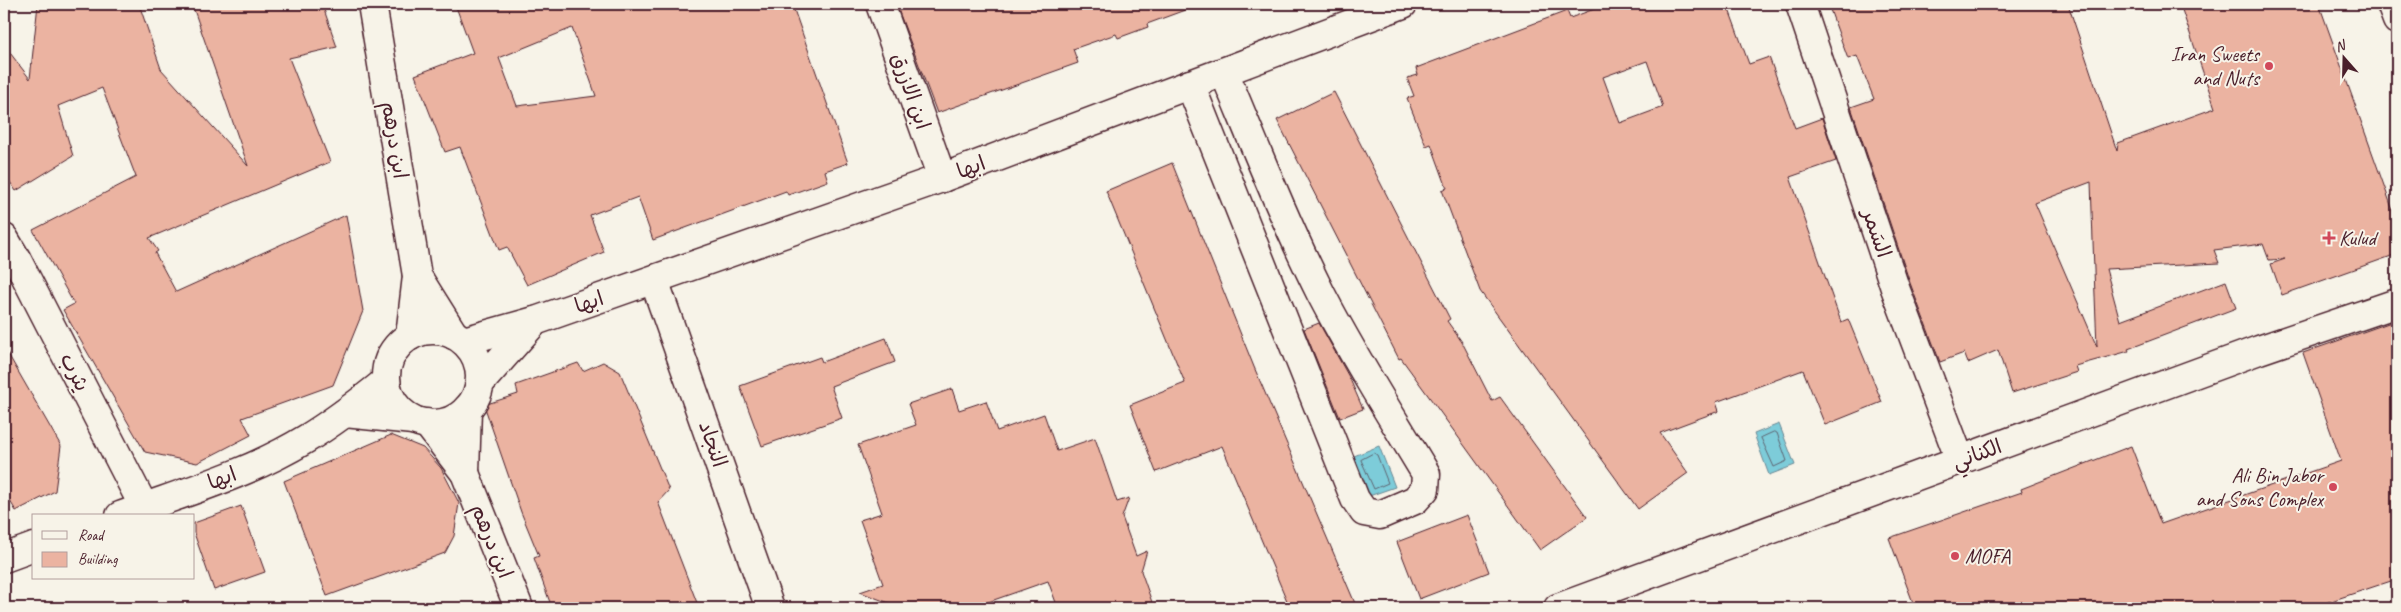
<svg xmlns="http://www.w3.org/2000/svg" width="2401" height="612" font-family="Caveat,'Playpen Sans Arabic',sans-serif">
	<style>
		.water { fill: #7dccd9; stroke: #698793 }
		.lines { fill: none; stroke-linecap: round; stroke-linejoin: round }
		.shore { stroke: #5e6471; stroke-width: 1 }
		.building { fill: #ebb3a1; stroke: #4a1f2b; fill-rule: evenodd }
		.street-casing { stroke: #4a1f2b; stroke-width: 31 }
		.secondary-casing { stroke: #4a1f2b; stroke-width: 31 }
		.street { stroke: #f7f3e8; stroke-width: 28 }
		.secondary { stroke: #f7f3e8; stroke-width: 28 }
		.poi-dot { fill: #d1495b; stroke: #f7f3e8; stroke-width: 2 }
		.labels { text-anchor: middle; stroke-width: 4; stroke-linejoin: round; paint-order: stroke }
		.poi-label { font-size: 21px; fill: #4a1f2b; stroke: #f7f3e8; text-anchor: end }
		.street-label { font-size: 21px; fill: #4a1f2b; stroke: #f7f3e8 }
	</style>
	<rect width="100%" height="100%" fill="#f7f3e8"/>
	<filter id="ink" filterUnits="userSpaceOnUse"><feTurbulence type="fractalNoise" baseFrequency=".02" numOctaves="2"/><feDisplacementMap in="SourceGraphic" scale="10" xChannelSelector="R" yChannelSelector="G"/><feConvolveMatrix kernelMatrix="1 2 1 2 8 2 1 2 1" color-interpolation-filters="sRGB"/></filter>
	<g filter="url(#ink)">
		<g class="water">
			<polygon points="1779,424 1795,465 1769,475 1754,434"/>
			<polygon points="1379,446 1395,487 1369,496 1354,456"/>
		</g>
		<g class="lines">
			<g class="shore">
				<polygon points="1774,432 1777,433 1787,461 1774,467 1761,438"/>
				<polygon points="1374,453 1377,455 1388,483 1374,489 1361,460"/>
			</g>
		</g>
		<g class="building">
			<polygon points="38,4 139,4 161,69 248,166 192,4 322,4 337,47 289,58 330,162 149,238 158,251 155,253 176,292 346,215 363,311 333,385 242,418 251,435 197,463 145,452 63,310 74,304 33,230 136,177 102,88 58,106 73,156 16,191 4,173 4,45 30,79"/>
			<path d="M 455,4 L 792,4 L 848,163 L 825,171 L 828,181 L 788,195 L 786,191 L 653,240 L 638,197 L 590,215 L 604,252 L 527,285 L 507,247 L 499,250 L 460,147 L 445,152 L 415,75 L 473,53 ZM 572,28 L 596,96 L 517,106 L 499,58 Z"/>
			<polygon points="896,4 1193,4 1193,7 1147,24 1148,27 1118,38 1116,34 1073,49 1078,63 937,113"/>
			<path d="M 1608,4 L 1727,4 L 1749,64 L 1769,57 L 1795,128 L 1822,118 L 1836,161 L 1790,177 L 1841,322 L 1848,319 L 1882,402 L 1825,425 L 1803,370 L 1716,402 L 1719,411 L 1660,433 L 1688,473 L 1638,509 L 1480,291 L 1442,190 L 1447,188 L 1431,144 L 1426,146 L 1407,98 L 1414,96 L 1407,78 L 1418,75 L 1416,68 L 1567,11 L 1570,18 ZM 1647,61 L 1663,107 L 1620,123 L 1603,77 Z"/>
			<path d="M 1828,4 L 2068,4 L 2117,151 L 2118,143 L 2215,108 L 2180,4 L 2319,4 L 2397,222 L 2397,254 L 2282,295 L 2271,264 L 2285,259 L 2269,260 L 2263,244 L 2214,250 L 2219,263 L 2106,269 L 2120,321 L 2226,281 L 2236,308 L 2128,349 L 2129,351 L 2075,366 L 2077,372 L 2012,393 L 1998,350 L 1968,363 L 1964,353 L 1940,362 L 1910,283 L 1851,107 L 1874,99 L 1857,56 L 1848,59 ZM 2091,182 L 2094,270 L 2097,347 L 2035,203 Z"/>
			<polygon points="1334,92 1450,319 1447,321 1462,342 1492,401 1500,397 1587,517 1540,550 1401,358 1399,359 1277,120"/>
			<polygon points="1172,163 1254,367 1357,608 1290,608 1222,446 1156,472 1130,405 1185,383 1106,191"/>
			<polygon points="2397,320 2397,579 2310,608 1915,608 1889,538 2022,492 2021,489 2131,446 2161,524 2341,461 2303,353"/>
			<polygon points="1319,323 1349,377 1363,409 1340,418 1304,329"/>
			<polygon points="886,338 895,362 831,386 842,418 762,446 740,386 820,357 822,362"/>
			<polygon points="4,347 61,446 55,491 16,511 4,491"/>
			<polygon points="603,362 620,372 669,490 658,502 699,608 552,608 534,558 539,556 521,512 484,405 518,394 516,385 578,363 583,371"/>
			<polygon points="952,389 959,410 986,401 997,431 1044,414 1057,451 1095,438 1117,502 1129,498 1122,517 1136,556 1147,551 1141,571 1154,608 1058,608 1048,581 971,608 891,608 889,603 860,592 883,584 860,520 882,513 858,445 916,425 908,404"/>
			<polygon points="391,435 423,448 441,468 459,503 454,536 445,553 327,596 284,481"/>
			<polygon points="241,506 265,572 214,590 194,533 194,523"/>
			<polygon points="1467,515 1489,572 1419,599 1397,542"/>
		</g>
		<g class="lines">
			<g class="street-casing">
				<g id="street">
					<polyline points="880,4 942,178"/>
					<polyline points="1800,4 1895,288 1960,460"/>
					<path d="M 1190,84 L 1355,499 L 1364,512 L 1380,515 L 1415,500 L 1425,489 L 1426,474 C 1390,414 1353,356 1321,294 C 1285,222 1255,146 1224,72"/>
					<polyline points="4,238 17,260 144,507"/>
					<polyline points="654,280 770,608"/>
					<polyline points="464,341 535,321 942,178 1403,4"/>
					<polyline points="480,383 535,321"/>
					<polyline points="345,413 413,420"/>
					<path d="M 120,516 C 182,493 249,474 306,439 C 334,422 360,402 386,381"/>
					<polyline points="4,558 34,547"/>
					<polyline points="1558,608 2259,350 2397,303"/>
				</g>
			</g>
			<g class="secondary-casing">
				<g id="secondary">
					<polyline points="372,4 417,276 410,336"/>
					<polyline points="2391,4 2397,20"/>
					<polyline points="417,276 454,335"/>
					<circle cx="433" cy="377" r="47"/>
					<polyline points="427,423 465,473 519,608"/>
					<polyline points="465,473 467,409"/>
				</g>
			</g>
			<use href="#street" class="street"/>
			<use href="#secondary" class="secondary"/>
		</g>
	</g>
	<g class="poi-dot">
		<circle cx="2269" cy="66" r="5"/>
		<path d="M2326.5 230.5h5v5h5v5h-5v5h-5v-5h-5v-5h5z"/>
		<circle cx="2333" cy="487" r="5"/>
		<circle cx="1955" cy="556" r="5"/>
	</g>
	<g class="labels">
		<g class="poi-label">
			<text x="2259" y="61">Iran Sweets<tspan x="2259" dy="24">and Nuts</tspan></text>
			<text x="2339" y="245" text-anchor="start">Kulud</text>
			<text x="2323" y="482">Ali Bin Jabor<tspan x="2323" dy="24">and Sons Complex</tspan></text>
			<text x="1965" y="563" text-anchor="start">MOFA</text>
		</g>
		<g class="street-label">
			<text transform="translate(911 91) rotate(71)" y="7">ابن الازرق</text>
			<text transform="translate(395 140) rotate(81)" y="7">ابن درهم</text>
			<text transform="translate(971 167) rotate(-21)" y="7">ابها</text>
			<text transform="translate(1877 233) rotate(71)" y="7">السَمر</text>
			<text transform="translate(589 302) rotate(-19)" y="7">ابها</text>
			<text transform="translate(75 372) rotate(63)" y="7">يثرب</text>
			<text transform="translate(713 444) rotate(71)" y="7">النجاد</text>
			<text transform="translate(1977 454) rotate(-20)" y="7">الكناني</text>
			<text transform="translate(222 478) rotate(-21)" y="7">ابها</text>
			<text transform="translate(492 541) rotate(68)" y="7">ابن درهم</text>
		</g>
	</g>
	<rect width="2401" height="612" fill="none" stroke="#f7f3e8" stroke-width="20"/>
	<rect x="10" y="10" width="2381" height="592" fill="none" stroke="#4a1f2b" stroke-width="2" filter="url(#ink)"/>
	<rect x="32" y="514" width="162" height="65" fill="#f7f3e8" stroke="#b29e9c"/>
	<rect x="42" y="531" width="25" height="8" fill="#f7f3e8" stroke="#b29e9c"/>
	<text x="78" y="540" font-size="15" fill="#4a1f2b">Road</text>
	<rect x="42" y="552" width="25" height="15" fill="#ebb3a1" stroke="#b29e9c"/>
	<text x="78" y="564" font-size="15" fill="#4a1f2b">Building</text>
	<g transform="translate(2344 58) rotate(340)" stroke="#f7f3e8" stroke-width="4" paint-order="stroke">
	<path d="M0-4L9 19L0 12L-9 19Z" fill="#4a1f2b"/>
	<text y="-8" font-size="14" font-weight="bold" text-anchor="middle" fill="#4a1f2b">N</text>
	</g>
</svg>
